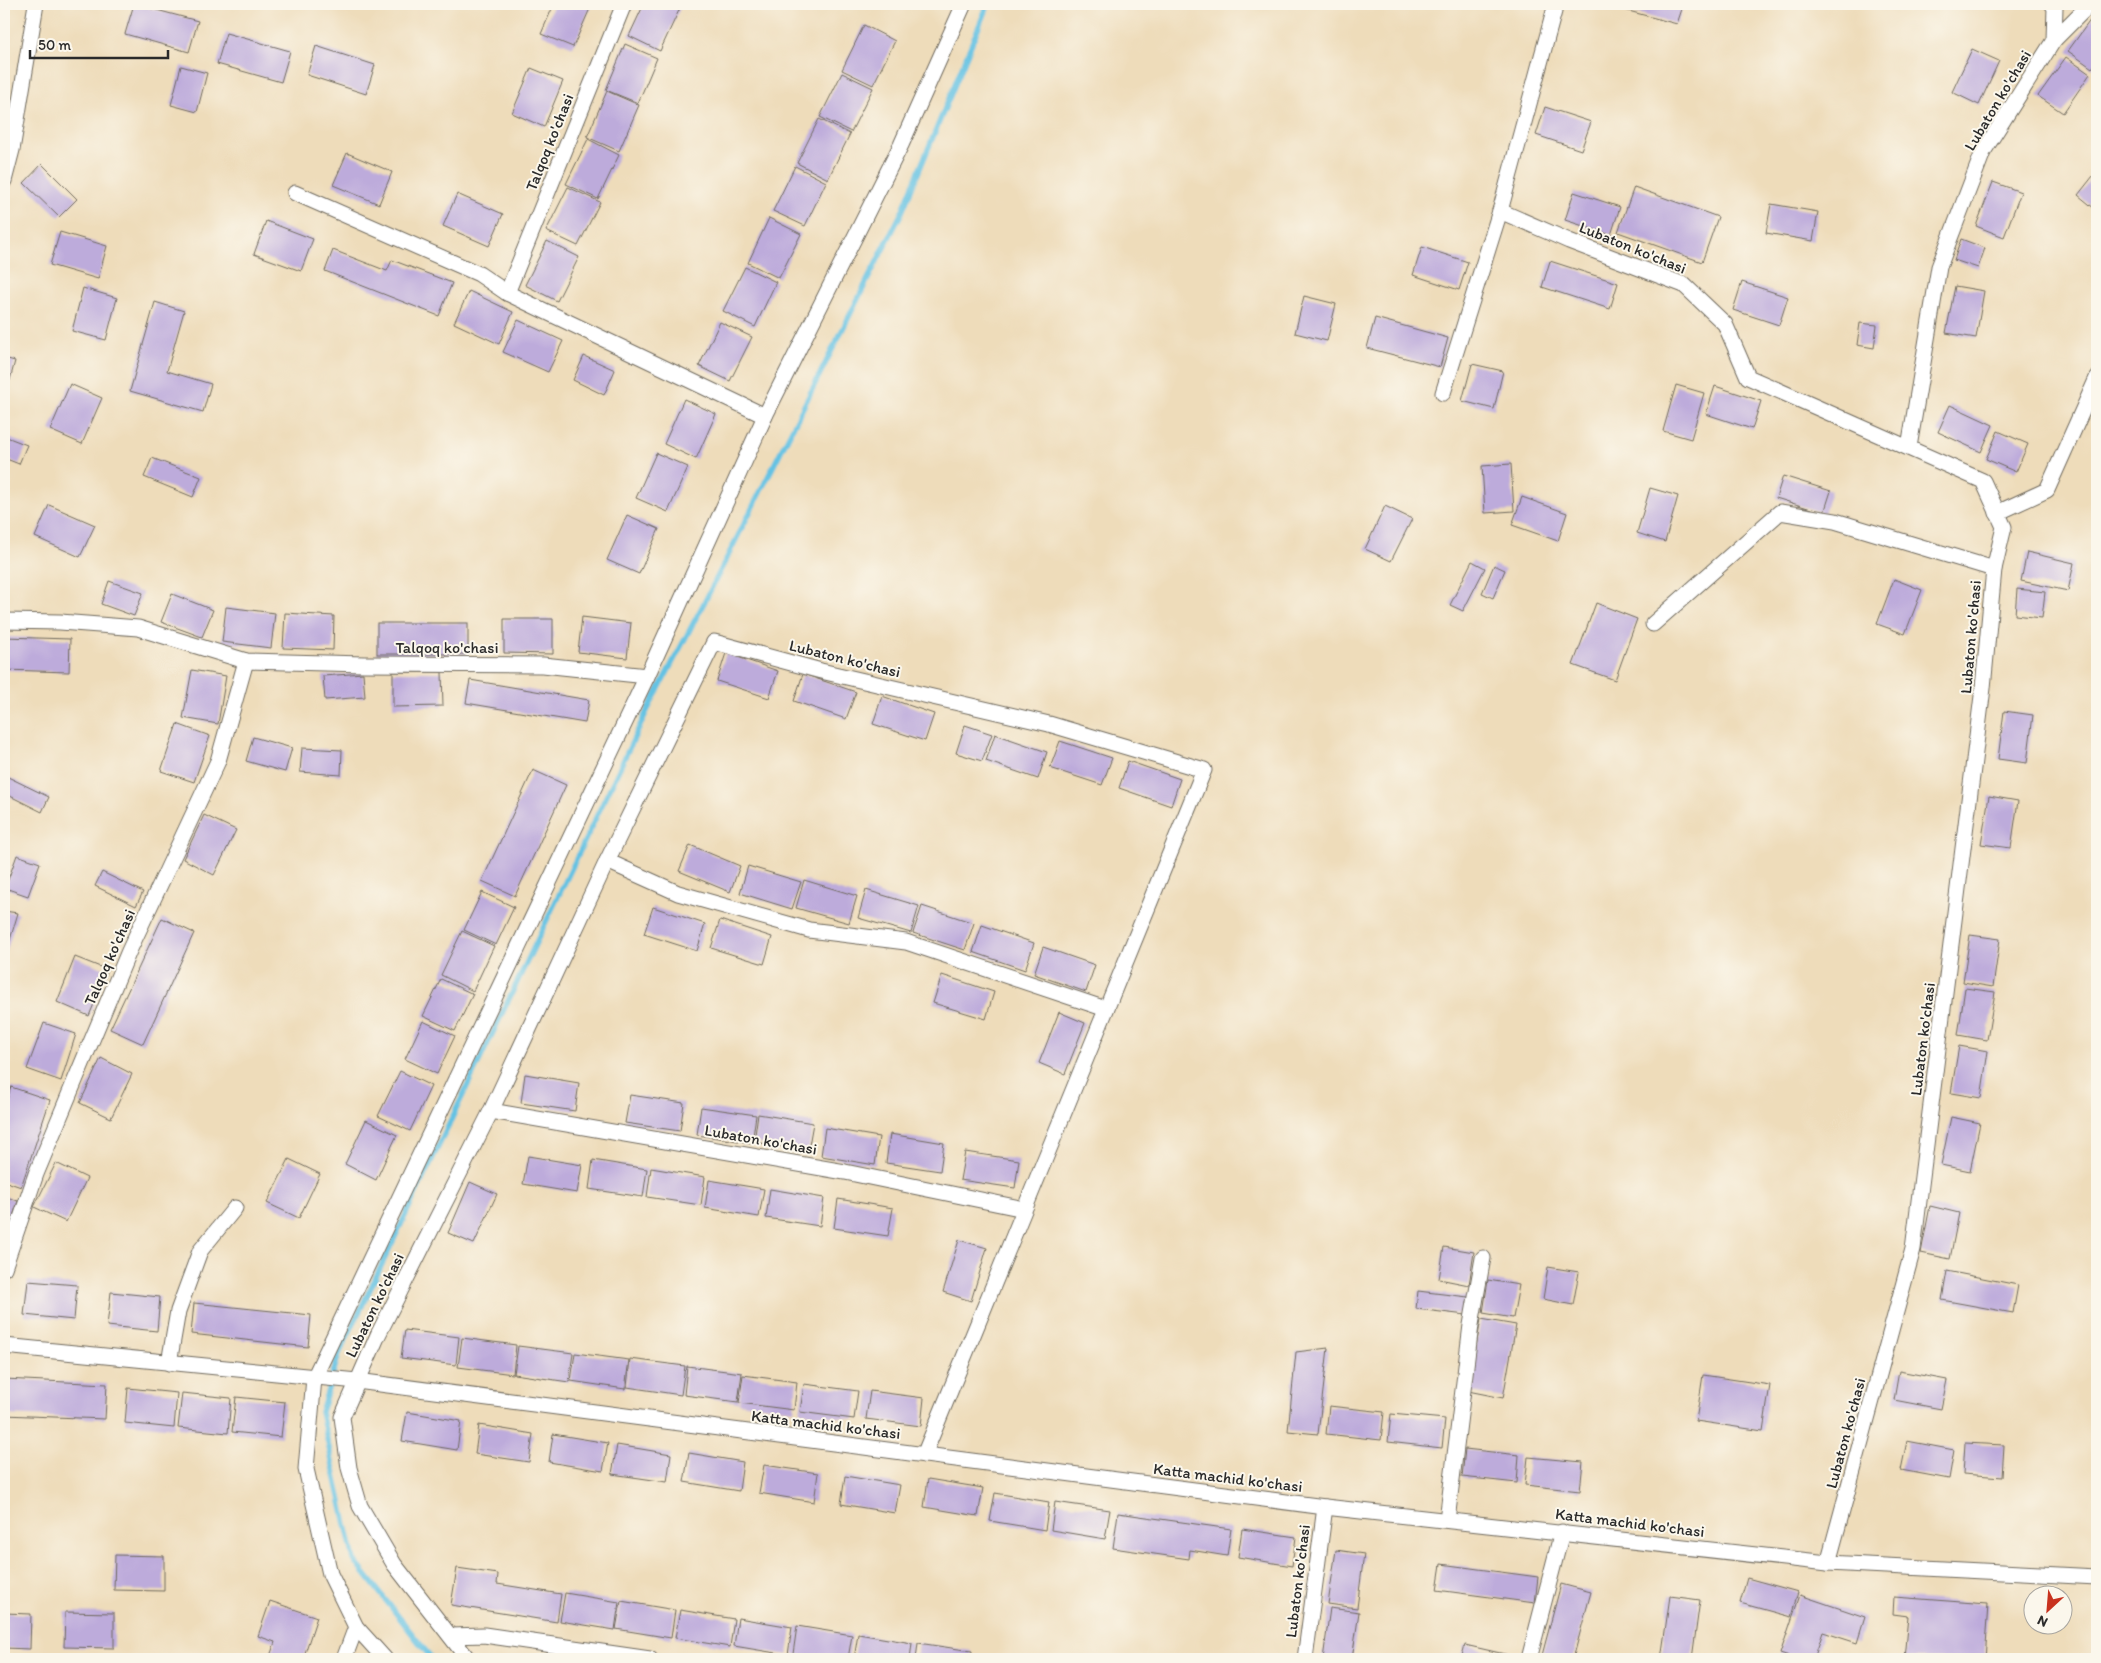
<svg xmlns="http://www.w3.org/2000/svg" width="2101" height="1663" font-family="Itim,sans-serif">
	<style>
		.lines { fill: none; stroke-linecap: round; stroke-linejoin: round }
		.stream { stroke: #65c2e3; stroke-width: 5.5 }
		.building { fill: #bdabdb }
		.street-casing { stroke: #6f695d; stroke-width: 17 }
		.street { stroke: #fff; stroke-width: 15 }
		.labels { text-anchor: middle; stroke-width: 4; stroke-linejoin: round; paint-order: stroke }
		.street-label { font-size: 16px; fill: #2b2b2b; stroke: #fbf7ec }
	</style>
	<rect width="100%" height="100%" fill="#fbf7ec"/>
	<filter id="ink" filterUnits="userSpaceOnUse"><feTurbulence type="fractalNoise" baseFrequency=".02" numOctaves="2"/><feDisplacementMap in="SourceGraphic" scale="10" xChannelSelector="R" yChannelSelector="G"/><feConvolveMatrix kernelMatrix="1 2 1 2 8 2 1 2 1" color-interpolation-filters="sRGB"/></filter>
	<filter id="wash" filterUnits="userSpaceOnUse"><feTurbulence type="fractalNoise" baseFrequency=".0096" numOctaves="4" result="noise"/><feDisplacementMap in="SourceGraphic" scale="20" xChannelSelector="R" yChannelSelector="G"/><feGaussianBlur stdDeviation="1.12" result="paint"/><feColorMatrix in="noise" values="0 0 0 0 0 0 0 0 0 0 0 0 0 0 0 0 0 1.4 0 .05"/><feComposite in="paint" operator="in"/></filter>
	<g filter="url(#wash)">
		<rect width="100%" height="100%" fill="#eedcba"/>
		<g class="lines">
			<polyline class="stream" points="432,1659 354,1560 321,1412 339,1354 646,713 706,599 902,212 988,4"/>
		</g>
		<g id="blocks">
			<g class="building">
				<polygon points="134,4 198,21 189,52 125,34"/>
				<polygon points="554,4 592,4 573,47 541,34"/>
				<polygon points="644,4 676,4 681,6 660,51 629,36"/>
				<polygon points="1610,4 1662,4 1682,9 1677,24 1610,6"/>
				<polygon points="2096,12 2097,62 2092,68 2068,51"/>
				<polygon points="864,25 895,41 873,85 842,70"/>
				<polygon points="226,33 290,51 281,82 217,64"/>
				<polygon points="625,44 657,58 638,103 606,90"/>
				<polygon points="316,46 375,65 366,94 307,75"/>
				<polygon points="1972,49 1999,61 1979,105 1952,92"/>
				<polygon points="2066,57 2090,74 2063,113 2038,96"/>
				<polygon points="181,66 207,73 197,112 171,105"/>
				<polygon points="531,68 563,81 544,127 512,113"/>
				<polygon points="842,73 873,88 851,132 820,117"/>
				<polygon points="607,91 639,105 619,151 587,137"/>
				<polygon points="1545,107 1591,122 1581,150 1536,135"/>
				<polygon points="819,119 850,134 828,179 797,163"/>
				<polygon points="588,139 619,155 598,199 566,184"/>
				<polygon points="347,153 392,172 379,204 333,185"/>
				<polygon points="42,164 77,199 59,217 24,183"/>
				<polygon points="795,166 826,182 805,226 773,211"/>
				<polygon points="2097,171 2097,206 2095,209 2078,195"/>
				<polygon points="1993,182 2021,192 2004,237 1976,226"/>
				<polygon points="568,187 600,202 578,246 546,231"/>
				<polygon points="1634,187 1718,217 1702,262 1618,232"/>
				<polygon points="1574,192 1620,207 1611,235 1565,220"/>
				<polygon points="457,194 503,214 489,246 443,226"/>
				<polygon points="1771,204 1818,212 1813,241 1766,233"/>
				<polygon points="769,218 801,234 779,278 748,263"/>
				<polygon points="266,221 313,239 301,271 254,254"/>
				<polygon points="60,232 107,246 98,279 50,265"/>
				<polygon points="1961,239 1985,248 1978,268 1954,260"/>
				<polygon points="547,241 579,257 557,301 525,285"/>
				<polygon points="1422,247 1468,262 1459,290 1413,275"/>
				<polygon points="333,250 387,271 392,260 452,283 439,316 325,271"/>
				<polygon points="1550,261 1618,283 1610,309 1542,287"/>
				<polygon points="745,267 776,282 755,327 723,311"/>
				<polygon points="1742,282 1788,297 1779,325 1733,310"/>
				<polygon points="1955,286 1984,291 1976,338 1946,333"/>
				<polygon points="83,288 117,298 106,340 72,331"/>
				<polygon points="469,291 513,312 499,344 454,323"/>
				<polygon points="1304,296 1336,304 1327,341 1295,333"/>
				<polygon points="155,302 184,311 167,371 211,384 203,412 130,391"/>
				<polygon points="1375,318 1448,338 1440,367 1367,348"/>
				<polygon points="518,320 563,341 548,372 503,352"/>
				<polygon points="720,322 752,337 730,381 699,366"/>
				<polygon points="1860,323 1877,325 1874,348 1857,345"/>
				<polygon points="584,356 615,370 604,395 573,380"/>
				<polygon points="4,358 15,361 4,402"/>
				<polygon points="1472,364 1503,371 1494,409 1462,401"/>
				<polygon points="70,384 102,398 82,444 50,430"/>
				<polygon points="1676,385 1704,393 1691,439 1663,431"/>
				<polygon points="1715,386 1761,401 1752,429 1706,414"/>
				<polygon points="684,399 716,414 696,459 664,444"/>
				<polygon points="1950,405 1993,425 1981,452 1938,432"/>
				<polygon points="1998,431 2028,444 2016,472 1986,459"/>
				<polygon points="4,436 27,445 19,464 4,458"/>
				<polygon points="656,453 688,467 668,512 636,498"/>
				<polygon points="152,458 201,477 193,497 144,477"/>
				<polygon points="1511,464 1514,511 1485,513 1482,466"/>
				<polygon points="1783,476 1831,491 1824,513 1776,498"/>
				<polygon points="1650,488 1678,496 1665,542 1637,533"/>
				<polygon points="1522,497 1567,513 1558,541 1512,525"/>
				<polygon points="49,505 95,525 80,557 35,537"/>
				<polygon points="1385,506 1412,519 1391,561 1365,549"/>
				<polygon points="627,515 659,529 639,574 607,560"/>
				<polygon points="2027,552 2074,563 2068,591 2021,581"/>
				<polygon points="1472,561 1485,568 1463,611 1450,605"/>
				<polygon points="1494,565 1505,570 1493,598 1482,593"/>
				<polygon points="1894,579 1922,590 1905,634 1877,624"/>
				<polygon points="109,581 143,593 134,616 101,604"/>
				<polygon points="2017,589 2045,592 2042,618 2015,615"/>
				<polygon points="172,594 213,610 202,637 161,622"/>
				<polygon points="1596,603 1637,619 1615,680 1573,665"/>
				<polygon points="226,607 275,613 271,648 222,642"/>
				<polygon points="285,613 334,616 333,650 283,648"/>
				<polygon points="582,617 631,623 627,658 578,652"/>
				<polygon points="504,619 553,619 553,654 504,653"/>
				<rect x="377" y="623" width="91" height="31"/>
				<polygon points="4,637 70,639 69,672 4,670"/>
				<polygon points="726,653 778,671 769,698 717,681"/>
				<polygon points="192,670 226,676 218,724 183,718"/>
				<polygon points="393,672 442,672 443,706 393,707"/>
				<polygon points="363,673 365,697 325,700 323,676"/>
				<polygon points="803,674 856,692 846,719 794,701"/>
				<polygon points="470,680 589,700 585,723 466,703"/>
				<polygon points="882,696 934,714 925,741 873,724"/>
				<polygon points="2004,711 2033,715 2027,763 1998,759"/>
				<polygon points="177,724 210,736 194,782 161,771"/>
				<polygon points="965,725 992,734 982,761 956,753"/>
				<polygon points="995,734 1047,752 1038,779 986,761"/>
				<polygon points="253,737 292,748 285,772 246,761"/>
				<polygon points="1060,741 1112,758 1102,785 1050,768"/>
				<polygon points="302,748 342,750 341,775 300,772"/>
				<polygon points="1128,761 1180,779 1171,806 1119,788"/>
				<polygon points="533,770 566,785 515,896 482,881"/>
				<polygon points="8,777 49,797 42,812 4,793 4,786"/>
				<polygon points="1989,796 2018,801 2011,848 1981,844"/>
				<polygon points="204,815 236,830 214,875 183,859"/>
				<polygon points="690,845 740,866 730,892 679,871"/>
				<polygon points="17,855 40,863 28,896 5,888"/>
				<polygon points="748,866 801,882 792,909 740,893"/>
				<polygon points="102,872 143,892 136,906 95,886"/>
				<polygon points="804,880 857,896 849,923 796,908"/>
				<polygon points="866,890 919,906 911,933 858,918"/>
				<polygon points="482,892 514,907 496,945 464,930"/>
				<polygon points="922,906 974,923 965,950 913,933"/>
				<polygon points="653,907 705,924 697,951 644,934"/>
				<polygon points="4,911 18,913 4,960"/>
				<polygon points="162,918 194,933 143,1044 110,1029"/>
				<polygon points="720,920 772,937 764,964 711,948"/>
				<polygon points="982,925 1034,943 1025,970 973,952"/>
				<polygon points="462,931 494,946 473,991 441,975"/>
				<polygon points="1970,935 2000,939 1993,987 1963,982"/>
				<polygon points="1043,947 1095,965 1086,992 1034,974"/>
				<polygon points="75,957 108,970 89,1016 57,1002"/>
				<polygon points="942,975 994,992 986,1019 933,1003"/>
				<polygon points="441,979 473,994 455,1031 423,1016"/>
				<polygon points="1965,988 1995,992 1987,1040 1958,1035"/>
				<polygon points="1059,1012 1085,1023 1065,1074 1039,1063"/>
				<polygon points="423,1021 455,1036 437,1074 405,1059"/>
				<polygon points="44,1023 76,1034 61,1081 27,1069"/>
				<polygon points="1959,1046 1988,1051 1981,1098 1951,1093"/>
				<polygon points="101,1058 132,1074 111,1118 80,1103"/>
				<polygon points="400,1071 431,1086 410,1131 378,1116"/>
				<polygon points="525,1074 579,1083 575,1111 521,1103"/>
				<polygon points="11,1087 50,1100 21,1187 4,1181 4,1109"/>
				<polygon points="630,1095 684,1103 680,1131 625,1123"/>
				<polygon points="701,1107 756,1115 752,1143 697,1135"/>
				<polygon points="758,1114 813,1123 808,1151 754,1142"/>
				<polygon points="1951,1117 1980,1123 1970,1171 1941,1165"/>
				<polygon points="366,1120 397,1135 376,1180 345,1164"/>
				<polygon points="825,1128 879,1137 875,1165 821,1156"/>
				<polygon points="890,1134 944,1143 940,1171 886,1163"/>
				<polygon points="965,1152 1019,1160 1015,1188 960,1180"/>
				<polygon points="528,1156 582,1165 577,1193 523,1184"/>
				<polygon points="289,1159 320,1174 299,1218 267,1203"/>
				<polygon points="593,1160 647,1169 643,1197 589,1189"/>
				<polygon points="56,1163 87,1178 66,1222 34,1207"/>
				<polygon points="651,1168 705,1177 701,1205 647,1197"/>
				<polygon points="709,1180 764,1189 759,1217 705,1208"/>
				<polygon points="470,1182 497,1194 474,1244 448,1233"/>
				<polygon points="770,1189 824,1198 820,1226 766,1218"/>
				<polygon points="4,1196 18,1201 4,1243"/>
				<polygon points="838,1199 893,1208 888,1236 834,1228"/>
				<polygon points="1930,1206 1959,1213 1950,1259 1921,1253"/>
				<polygon points="959,1240 987,1248 971,1301 943,1292"/>
				<polygon points="1444,1247 1474,1252 1469,1285 1439,1279"/>
				<polygon points="1548,1267 1579,1272 1573,1305 1543,1299"/>
				<polygon points="1947,1271 2018,1285 2013,1313 1942,1300"/>
				<polygon points="1488,1280 1519,1285 1513,1318 1483,1313"/>
				<polygon points="28,1281 77,1285 74,1320 24,1315"/>
				<polygon points="1418,1291 1468,1297 1466,1315 1416,1309"/>
				<polygon points="111,1292 160,1297 157,1331 107,1326"/>
				<polygon points="194,1303 311,1315 308,1347 191,1334"/>
				<polygon points="1481,1319 1516,1325 1503,1398 1468,1391"/>
				<polygon points="405,1330 459,1337 456,1365 401,1358"/>
				<polygon points="462,1338 516,1345 513,1374 458,1367"/>
				<polygon points="518,1346 573,1353 569,1382 514,1374"/>
				<polygon points="1328,1348 1318,1434 1288,1431 1296,1352"/>
				<polygon points="575,1353 629,1360 625,1389 571,1381"/>
				<polygon points="630,1359 685,1366 681,1395 627,1387"/>
				<polygon points="687,1366 742,1373 738,1402 684,1395"/>
				<polygon points="1899,1371 1947,1380 1941,1409 1894,1400"/>
				<polygon points="743,1375 797,1382 794,1410 739,1403"/>
				<polygon points="1703,1375 1770,1385 1763,1431 1696,1421"/>
				<polygon points="4,1379 107,1384 105,1419 4,1415"/>
				<polygon points="804,1384 858,1391 854,1419 800,1412"/>
				<polygon points="128,1388 177,1393 174,1428 125,1423"/>
				<polygon points="870,1391 924,1398 921,1426 866,1419"/>
				<polygon points="182,1393 231,1398 228,1433 178,1428"/>
				<polygon points="236,1397 285,1402 281,1437 232,1432"/>
				<polygon points="1329,1406 1384,1412 1381,1440 1326,1434"/>
				<polygon points="407,1412 461,1421 457,1450 402,1441"/>
				<polygon points="1391,1414 1445,1419 1442,1448 1388,1442"/>
				<polygon points="479,1425 533,1434 529,1462 475,1454"/>
				<polygon points="553,1434 608,1443 603,1471 549,1462"/>
				<polygon points="1907,1441 1954,1450 1949,1479 1901,1470"/>
				<polygon points="1965,1443 2004,1445 2002,1477 1963,1474"/>
				<polygon points="617,1445 671,1454 667,1482 612,1474"/>
				<polygon points="1465,1449 1519,1455 1517,1483 1462,1477"/>
				<polygon points="689,1453 743,1462 739,1491 684,1482"/>
				<polygon points="1528,1457 1583,1462 1580,1491 1525,1485"/>
				<polygon points="764,1465 818,1473 814,1502 759,1493"/>
				<polygon points="845,1476 900,1485 895,1513 841,1504"/>
				<polygon points="928,1479 983,1488 978,1516 924,1507"/>
				<polygon points="995,1493 1049,1502 1045,1530 990,1521"/>
				<polygon points="1055,1502 1110,1510 1105,1539 1051,1530"/>
				<polygon points="1118,1513 1231,1529 1227,1556 1190,1550 1189,1559 1113,1548"/>
				<polygon points="1242,1529 1296,1537 1292,1566 1238,1557"/>
				<polygon points="1336,1550 1364,1554 1357,1608 1328,1604"/>
				<polygon points="115,1555 164,1556 164,1591 114,1590"/>
				<polygon points="1441,1564 1538,1577 1535,1603 1437,1590"/>
				<polygon points="457,1568 498,1574 497,1584 561,1594 557,1622 451,1605"/>
				<polygon points="1747,1578 1798,1592 1791,1617 1740,1603"/>
				<polygon points="1561,1584 1591,1592 1573,1659 1541,1659"/>
				<polygon points="565,1593 619,1602 615,1630 560,1621"/>
				<polygon points="1800,1595 1865,1617 1857,1643 1823,1632 1814,1659 1795,1659 1780,1654"/>
				<polygon points="1670,1596 1700,1600 1692,1659 1661,1659"/>
				<polygon points="1894,1597 1988,1604 1984,1659 1946,1658 1946,1659 1904,1659 1908,1616 1893,1614"/>
				<polygon points="270,1601 317,1617 303,1659 269,1659 275,1642 258,1636"/>
				<polygon points="621,1601 675,1610 671,1638 616,1629"/>
				<polygon points="1330,1608 1359,1612 1352,1659 1323,1659"/>
				<polygon points="680,1610 734,1619 730,1647 675,1638"/>
				<polygon points="65,1612 114,1613 114,1648 64,1647"/>
				<polygon points="4,1613 31,1614 30,1649 4,1648"/>
				<polygon points="738,1618 792,1627 788,1655 734,1646"/>
				<polygon points="797,1626 852,1635 848,1659 823,1659 793,1654"/>
				<polygon points="858,1634 912,1643 910,1659 854,1659"/>
				<polygon points="918,1643 972,1651 971,1659 916,1659"/>
				<polygon points="1465,1645 1518,1657 1518,1659 1461,1659"/>
				<polygon points="977,1655 995,1658 995,1659 977,1659"/>
			</g>
		</g>
	</g>
	<g filter="url(#ink)">
		<use href="#blocks" fill-opacity="0" stroke="#6f695d" stroke-width="1"/>
		<g class="lines">
			<g class="street-casing">
				<g id="street">
					<polyline points="1556,4 1500,211 1569,241 1684,285 1725,324 1748,377 1983,481 2004,527 1994,569 1983,688 1913,1249 1828,1563"/>
					<polyline points="2054,40 2090,4"/>
					<polyline points="4,181 12,150 36,4"/>
					<polyline points="295,193 479,274 507,293 765,416"/>
					<polyline points="507,293 624,4"/>
					<polyline points="1443,393 1500,211"/>
					<polyline points="1909,447 1939,267 1983,152 2054,40 2055,7 2052,4"/>
					<polyline points="1997,513 2047,490 2097,378"/>
					<polyline points="4,621 60,622 138,628 246,661 364,664 543,665 647,676"/>
					<polyline points="1653,624 1780,512 1835,521 1994,569"/>
					<polyline points="607,861 678,893 809,930 906,942 1106,1009"/>
					<polyline points="491,1111 845,1172 1024,1209"/>
					<polyline points="4,1268 36,1174 129,951 218,761 246,661"/>
					<polyline points="4,1346 357,1381 1325,1507 1828,1563 2097,1577"/>
					<polyline points="169,1363 178,1311 200,1251 235,1208"/>
					<polyline points="1447,1520 1471,1325 1483,1258"/>
					<polyline points="451,1636 484,1635 650,1659"/>
					<polyline points="344,1659 356,1627"/>
					<polyline points="385,1659 356,1627 330,1574 306,1469 314,1378 647,676 765,416 901,145 964,4"/>
					<polyline points="468,1659 394,1564 360,1506 349,1468 342,1417 378,1335 491,1111 607,861 714,642 821,671 1049,724 1204,770 924,1455"/>
					<polyline points="1305,1659 1325,1507"/>
					<polyline points="1529,1659 1562,1532"/>
				</g>
			</g>
			<use href="#street" class="street"/>
		</g>
	</g>
	<g class="labels">
		<g class="street-label">
			<text transform="translate(1997 100) rotate(-59)" y="6">Lubaton ko'chasi</text>
			<text transform="translate(549 142) rotate(-68)" y="6">Talqoq ko'chasi</text>
			<text transform="translate(1633 247) rotate(22)" y="6">Lubaton ko'chasi</text>
			<text transform="translate(1970 637) rotate(-85)" y="6">Lubaton ko'chasi</text>
			<text x="447" y="653">Talqoq ko'chasi</text>
			<text transform="translate(845 658) rotate(14)" y="6">Lubaton ko'chasi</text>
			<text transform="translate(109 957) rotate(-66)" y="6">Talqoq ko'chasi</text>
			<text transform="translate(1922 1039) rotate(-83)" y="6">Lubaton ko'chasi</text>
			<text transform="translate(761 1139) rotate(10)" y="6">Lubaton ko'chasi</text>
			<text transform="translate(374 1305) rotate(-64)" y="6">Lubaton ko'chasi</text>
			<text transform="translate(826 1424) rotate(7)" y="6">Katta machid ko'chasi</text>
			<text transform="translate(1845 1433) rotate(-75)" y="6">Lubaton ko'chasi</text>
			<text transform="translate(1228 1477) rotate(7)" y="6">Katta machid ko'chasi</text>
			<text transform="translate(1630 1522) rotate(7)" y="6">Katta machid ko'chasi</text>
			<text transform="translate(1297 1581) rotate(-83)" y="6">Lubaton ko'chasi</text>
		</g>
	</g>
	<rect width="2101" height="1663" fill="none" stroke="#fbf7ec" stroke-width="20"/>
	<g transform="translate(2048 1610) rotate(206)"><circle r="24" fill="#fbf7ec" stroke="#a8a59f"/>
	<path d="M0-4L9 19L0 12L-9 19Z" fill="#c8321e"/>
	<text y="-8" font-size="14" font-weight="bold" text-anchor="middle" fill="#2b2b2b">N</text>
	</g>
	<path d="M30 50v8h138v-8" fill="none" stroke="#2b2b2b" stroke-width="2.5"/>
	<text x="38" y="50" font-size="15" fill="#2b2b2b" stroke="#fbf7ec" stroke-width="4" paint-order="stroke">50 m</text>
</svg>
